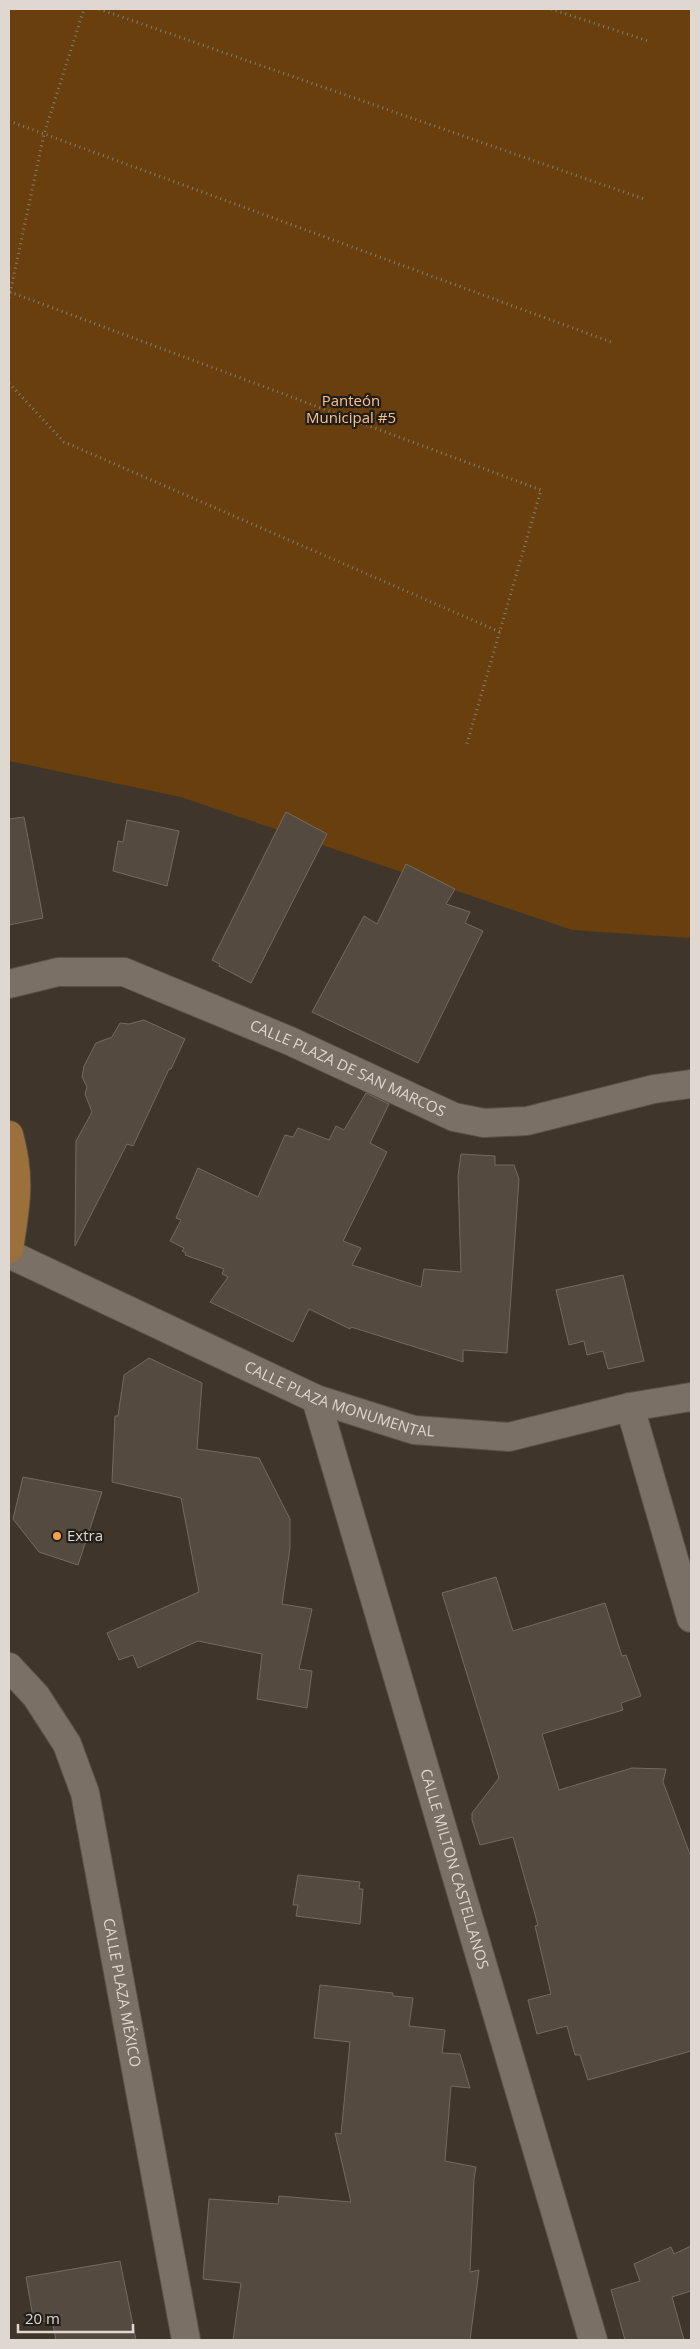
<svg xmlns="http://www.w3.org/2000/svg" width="700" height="2349" font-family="'Open Sans',sans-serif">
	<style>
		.green { fill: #69400d }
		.building { fill: #544a40; stroke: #766a60 }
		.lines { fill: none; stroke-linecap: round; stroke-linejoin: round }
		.minor-casing { stroke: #5a5148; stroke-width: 30 }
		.major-casing { stroke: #5a5148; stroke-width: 30 }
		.path { stroke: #847c73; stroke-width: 3; stroke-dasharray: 1 4; stroke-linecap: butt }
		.minor { stroke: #7b7065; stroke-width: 28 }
		.major { stroke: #9c703a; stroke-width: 28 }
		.poi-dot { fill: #f5a346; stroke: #221d19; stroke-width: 2 }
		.labels { text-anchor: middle; stroke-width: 4.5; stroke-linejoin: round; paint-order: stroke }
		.park-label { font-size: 15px; fill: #f9c28b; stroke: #221d19 }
		.street-label { font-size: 15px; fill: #ded8d1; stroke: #221d19 }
		.poi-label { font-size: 15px; fill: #ded8d1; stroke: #221d19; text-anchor: start }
	</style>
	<rect width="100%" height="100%" fill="#3f352b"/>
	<polygon class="green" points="9,9 691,9 691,938 572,930 181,797 9,761"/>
	<g class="building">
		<polygon points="286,812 327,834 251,983 219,966 220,964 212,960"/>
		<polygon points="24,817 43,918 9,925 9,819"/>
		<polygon points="127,820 179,831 167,886 113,871 118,841 123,842"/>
		<polygon points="406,864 455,889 446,904 470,912 465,923 483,931 418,1063 312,1012 364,916 377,924"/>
		<polygon points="144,1020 185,1039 171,1069 169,1069 133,1146 127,1144 75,1246 76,1141 92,1112 85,1094 87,1087 82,1077 84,1066 96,1043 112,1037 120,1023 129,1024"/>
		<polygon points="366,1093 389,1104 370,1143 387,1152 343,1241 361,1248 352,1265 421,1287 424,1269 461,1272 458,1176 461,1154 495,1156 495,1165 514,1165 519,1179 507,1353 463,1350 463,1362 351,1327 350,1329 309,1309 293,1342 210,1302 228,1277 222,1274 224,1269 185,1255 186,1253 182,1251 184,1248 170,1241 181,1220 176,1218 198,1168 258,1197 285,1135 293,1137 298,1128 329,1140 336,1126 344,1130"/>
		<polygon points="623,1275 644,1361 608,1369 603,1351 587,1355 584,1341 569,1345 556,1290"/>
		<polygon points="149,1358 202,1383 197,1449 259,1458 290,1519 290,1548 282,1604 312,1609 299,1669 312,1671 307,1708 257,1699 262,1654 198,1641 138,1668 133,1655 119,1660 107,1633 199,1592 181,1498 112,1482 115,1416 118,1416 124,1375"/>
		<polygon points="23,1477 102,1492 78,1565 39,1552 13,1519"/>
		<polygon points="496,1577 513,1631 605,1603 622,1656 626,1655 641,1696 621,1703 623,1710 542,1734 559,1790 632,1768 666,1769 663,1782 691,1857 691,2051 588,2080 580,2055 575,2055 567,2026 537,2034 528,2000 551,1994 535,1926 538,1925 513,1837 480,1845 472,1820 472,1813 499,1778 442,1593"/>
		<polygon points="298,1875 360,1882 359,1889 363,1889 360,1924 296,1916 298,1905 293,1905"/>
		<polygon points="320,1985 393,1993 393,1996 413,1998 409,2026 445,2030 442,2053 460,2054 470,2088 451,2086 445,2161 476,2167 474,2179 470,2272 479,2270 470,2340 233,2340 241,2283 203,2279 209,2199 278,2204 279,2196 351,2202 335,2133 341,2134 350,2042 314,2038"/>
		<polygon points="691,2246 691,2291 672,2297 684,2340 625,2340 611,2290 640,2281 634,2264 671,2247 674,2254"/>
		<polygon points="120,2261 136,2340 56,2340 52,2320 34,2323 26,2277"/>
	</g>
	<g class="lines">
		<g class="minor-casing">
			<g id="minor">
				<path id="s1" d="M 9,984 L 58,972 L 124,972 L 290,1041 L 454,1117 L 484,1123 L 527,1121 L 654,1089 L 691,1084"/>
				<path id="s2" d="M 9,1254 L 316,1399 L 414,1430 L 509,1437 L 630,1407 L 691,1397"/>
				<path id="s3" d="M 316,1399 L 593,2340"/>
				<polyline points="630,1407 691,1618"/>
				<path id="s4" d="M 9,1667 L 36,1696 L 67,1744 L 85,1793 L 186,2340"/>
			</g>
		</g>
		<g class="major-casing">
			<path id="major" d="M 9,1135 C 21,1179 16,1204 9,1249"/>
		</g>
		<g class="path">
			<polyline points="99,9 644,199"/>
			<polyline points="551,9 648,41"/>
			<polyline points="9,121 611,342"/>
			<polyline points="10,292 541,490 466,747"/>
			<polyline points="9,298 44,134 84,9"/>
			<polyline points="9,383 64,442 500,632"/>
		</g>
		<use href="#minor" class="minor"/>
		<use href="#major" class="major"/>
	</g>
	<circle class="poi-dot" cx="57" cy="1536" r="5"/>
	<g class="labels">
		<g class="park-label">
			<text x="351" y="406">Panteón<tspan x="351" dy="17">Municipal #5</tspan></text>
		</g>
		<g class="street-label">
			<text dy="5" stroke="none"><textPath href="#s1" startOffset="360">CALLE PLAZA DE SAN MARCOS</textPath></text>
			<text dy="5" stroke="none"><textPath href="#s2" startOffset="362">CALLE PLAZA MONUMENTAL</textPath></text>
			<text dy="5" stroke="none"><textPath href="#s3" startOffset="490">CALLE MILTON CASTELLANOS</textPath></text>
			<text dy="5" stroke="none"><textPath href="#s4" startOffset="352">CALLE PLAZA MÉXICO</textPath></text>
		</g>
		<g class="poi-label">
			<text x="67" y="1541">Extra</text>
		</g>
	</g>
	<rect width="700" height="2349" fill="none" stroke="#ded8d1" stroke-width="20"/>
	<path d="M18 2324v8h115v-8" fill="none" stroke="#ded8d1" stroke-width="2.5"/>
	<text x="25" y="2324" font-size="15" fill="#ded8d1" stroke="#221d19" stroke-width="4" paint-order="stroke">20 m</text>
</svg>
